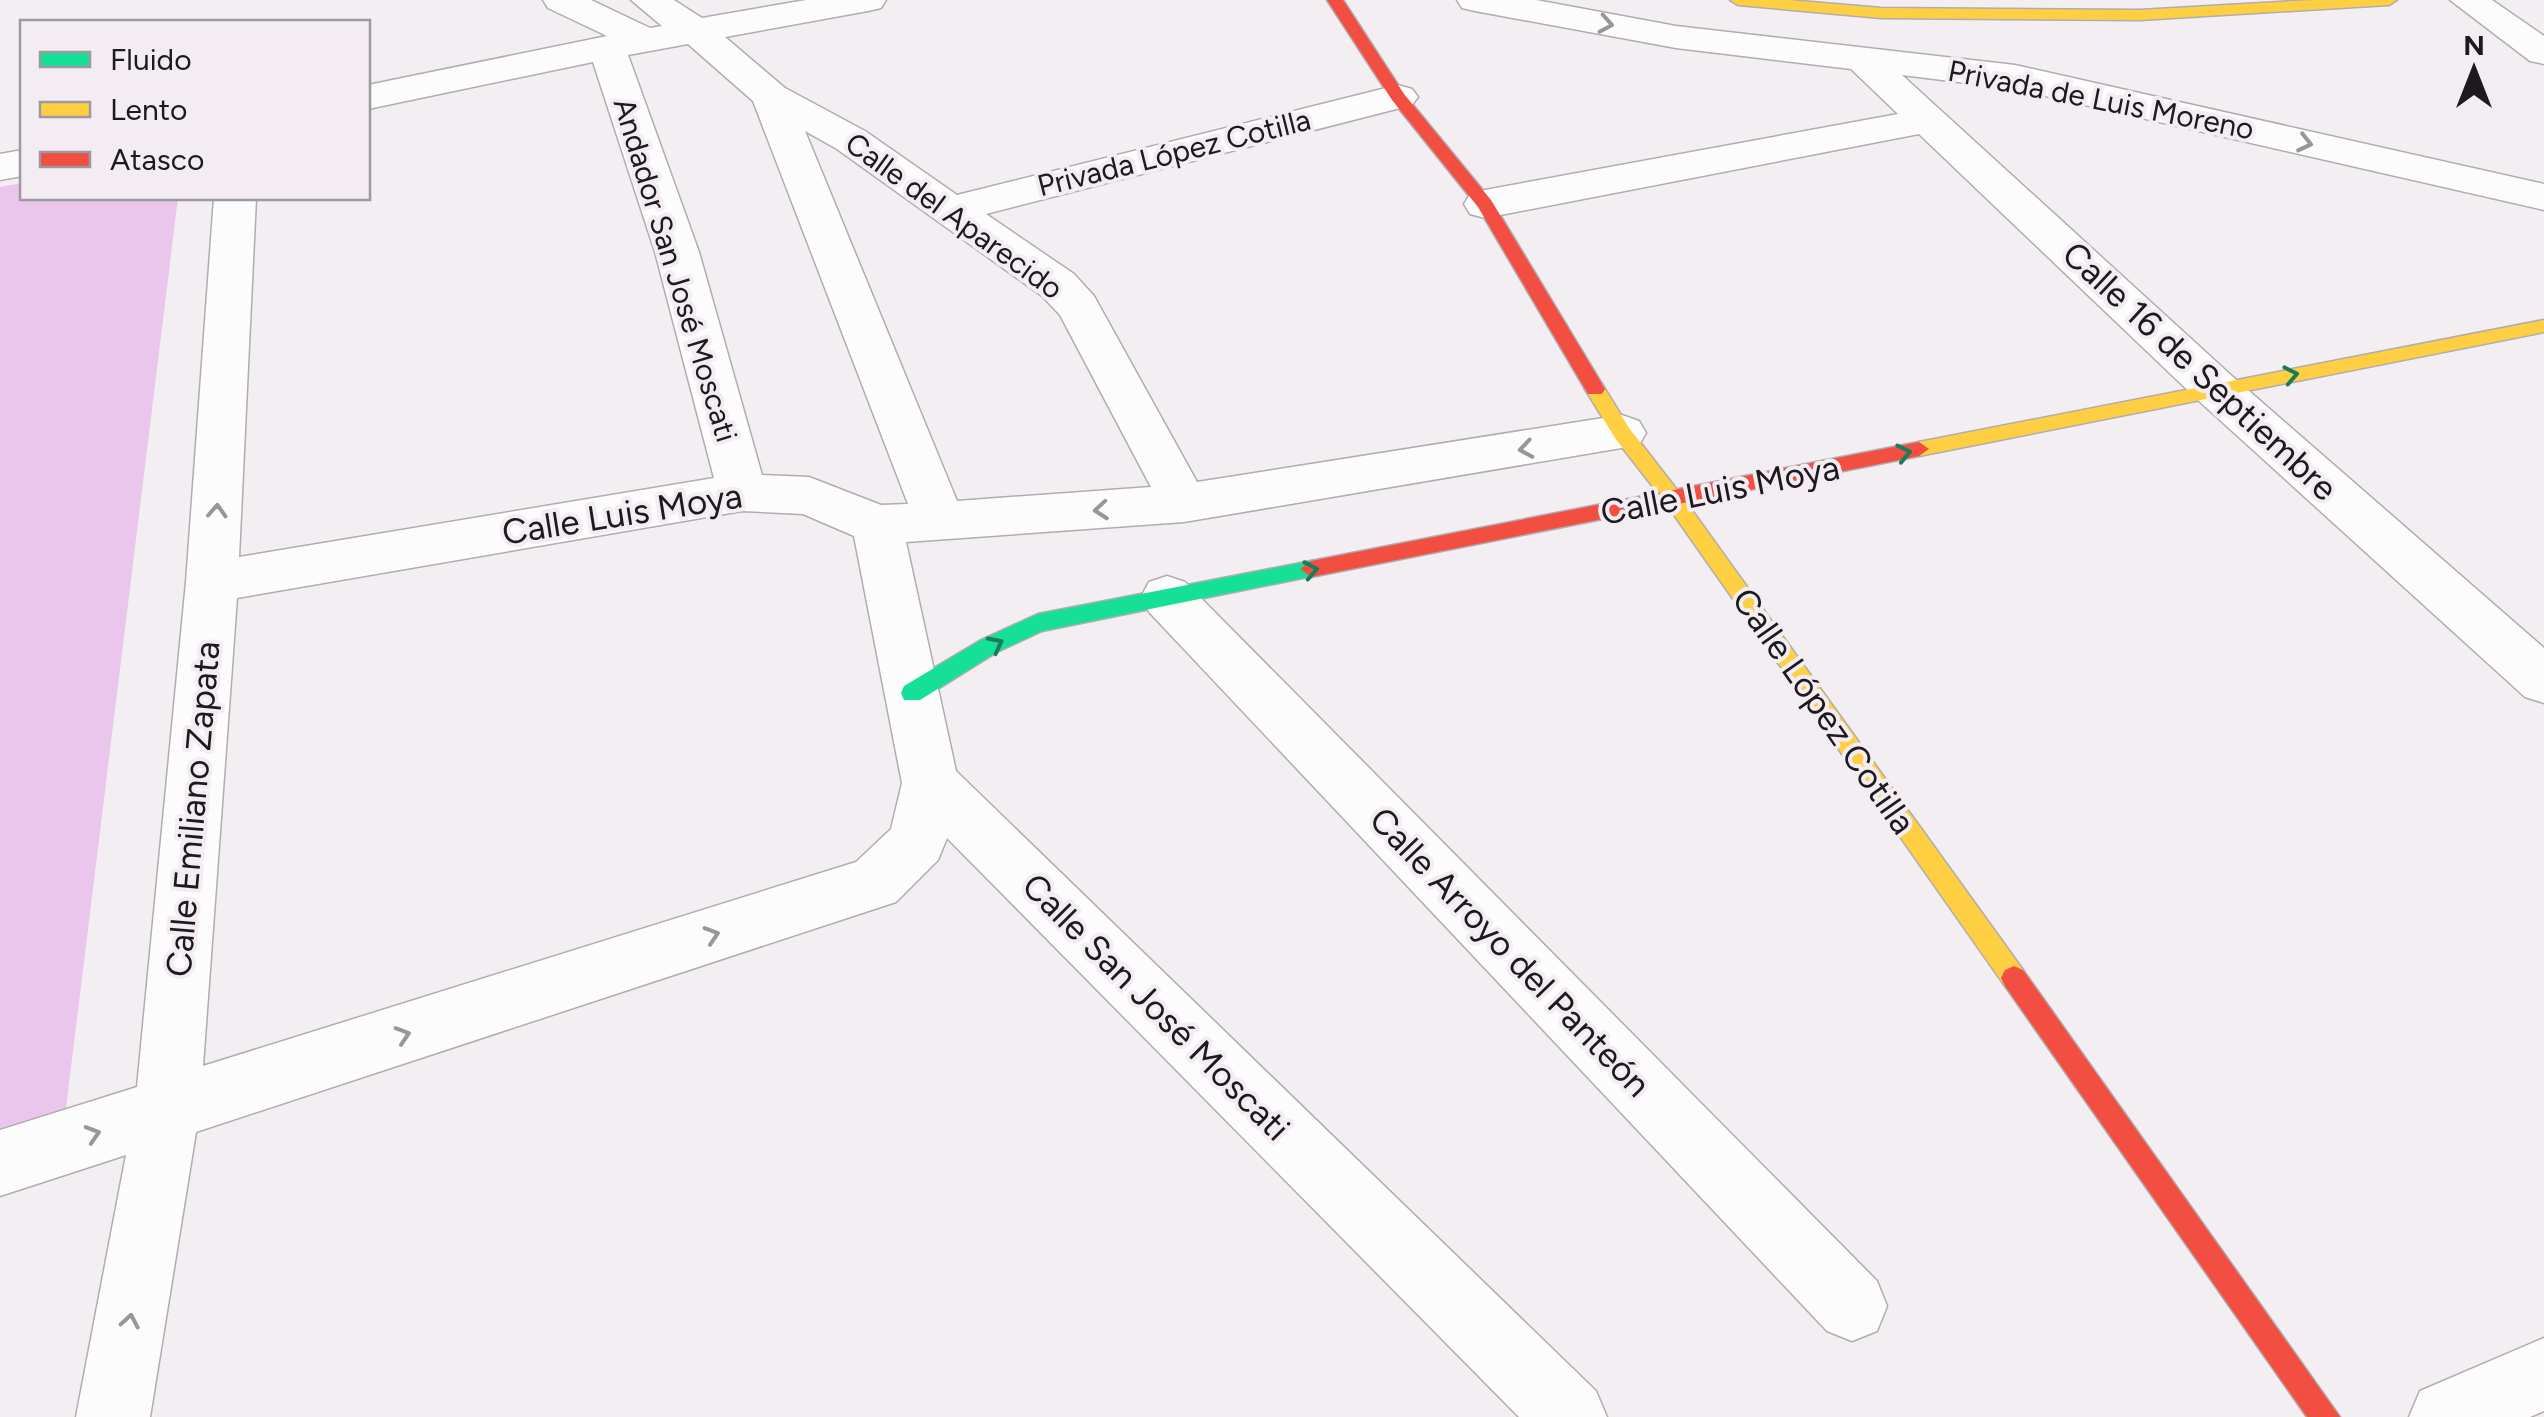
<svg xmlns="http://www.w3.org/2000/svg" width="2544" height="1417" font-family="Figtree,sans-serif">
	<style>
		.green { fill: #ebc6ec }
		.lines { fill: none; stroke-linecap: round; stroke-linejoin: round }
		.street-casing { stroke: #afadaf; stroke-width: 3 }
		.fast-casing { stroke: #afadaf; stroke-width: 3 }
		.slow-casing { stroke: #afadaf; stroke-width: 3 }
		.jam-casing { stroke: #afadaf; stroke-width: 3 }
		.street { fill: #fdfcfd; fill-rule: evenodd }
		.fast { fill: #16e098; fill-rule: evenodd }
		.slow { fill: #ffcf43; fill-rule: evenodd }
		.jam { fill: #f24e42; fill-rule: evenodd }
		.oneway { stroke: #989698 }
		.oneway2 { stroke: #197d5a }
		.labels { text-anchor: middle; stroke-width: 8; stroke-linejoin: round; paint-order: stroke }
		.far-street-label { font-size: 30px; fill: #1c1a1c; stroke: #f3edf3 }
		.street-label { font-size: 35px; fill: #1c1a1c; stroke: #f3edf3 }
	</style>
	<rect width="100%" height="100%" fill="#f2eef2"/>
	<polygon class="green" points="22,183 22,198 178,198 65,1116 0,1135 0,187"/>
	<g class="lines">
		<g class="street-casing">
			<g id="street">
				<path d="M 543,0 L 591,0 L 650,28 L 662,26 L 631,0 L 674,0 L 702,18 L 806,0 L 886,0 L 881,8 L 868,11 L 725,37 L 785,88 L 865,131 L 957,195 L 1398,85 L 1412,89 L 1418,97 L 1412,105 L 986,214 L 1074,274 L 1094,296 L 1197,482 L 1622,415 L 1639,421 L 1646,433 L 1639,445 L 1184,522 L 906,542 L 956,771 L 1596,1391 L 1607,1417 L 1519,1417 L 947,838 L 938,860 L 896,902 L 196,1132 L 150,1417 L 76,1417 L 126,1155 L 0,1196 L 0,1130 L 137,1087 L 186,582 L 214,198 L 256,198 L 239,557 L 714,478 L 655,252 L 593,62 L 368,109 L 368,85 L 607,36 L 548,8 ZM 688,44 L 753,101 L 908,504 L 881,505 L 809,477 L 762,475 L 699,252 L 628,55 ZM 805,131 L 837,149 L 1042,296 L 1060,315 L 1151,487 L 957,501 ZM 742,511 L 803,514 L 854,536 L 902,783 L 891,829 L 856,862 L 203,1066 L 237,598 Z"/>
				<polygon points="1457,0 1536,0 1676,26 2015,65 2544,184 2544,210 2015,89 1902,75 2233,377 2544,648 2544,703 2525,697 2199,401 1919,134 1485,218 1470,214 1464,204 1470,194 1485,190 1898,114 1851,69 1676,48 1475,11 1462,8"/>
				<polygon points="2450,0 2492,0 2544,36 2544,64 2530,61"/>
				<polygon points="22,150 22,176 0,180 0,154"/>
				<polygon points="1167,576 1185,582 1877,1281 1887,1306 1877,1331 1852,1341 1827,1331 1149,612 1141,597 1149,582"/>
				<polygon points="2544,1338 2544,1411 2530,1417 2409,1417 2420,1391"/>
			</g>
		</g>
		<g class="fast-casing">
			<polygon id="fast" points="1311,561 1318,563 1322,569 1318,575 1042,631 997,652 920,700 904,700 901,693 904,686 981,640 1038,614"/>
		</g>
		<g class="slow-casing">
			<g id="slow">
				<polygon points="1730,0 1788,0 1881,8 2140,10 2314,0 2397,0 2389,5 2140,20 1881,18 1738,5"/>
				<polygon points="2544,320 2544,332 1919,456 1909,449 1919,442"/>
				<polygon points="1595,382 1602,384 1629,428 1681,495 2023,970 2027,978 2023,986 2014,990 2005,986 1667,505 1615,438 1585,389"/>
			</g>
		</g>
		<g class="jam-casing">
			<g id="jam">
				<polygon points="1327,0 1343,0 1404,94 1491,200 1605,389 1602,394 1588,394 1478,207 1392,100"/>
				<polygon points="1919,442 1929,449 1919,456 1311,577 1300,569 1311,561"/>
				<polygon points="2014,966 2023,970 2340,1417 2307,1417 2005,986 2001,978 2005,970"/>
			</g>
		</g>
		<use href="#street" class="street"/>
		<use href="#fast" class="fast"/>
		<use href="#slow" class="slow"/>
		<use href="#jam" class="jam"/>
	</g>
	<defs><path id="oneway-chevron" d="M-2-3.5L2.5 0L-2 3.5" fill="none" stroke-width="1.6" stroke-linecap="round" stroke-linejoin="round" transform="scale(2.5)"/></defs>
	<g class="oneway">
		<use href="#oneway-chevron" transform="translate(1606 24) rotate(10)"/>
		<use href="#oneway-chevron" transform="translate(2305 143) rotate(13)"/>
		<use href="#oneway-chevron" transform="translate(1526 449) rotate(171)"/>
		<use href="#oneway-chevron" transform="translate(1101 510) rotate(175)"/>
		<use href="#oneway-chevron" transform="translate(217 511) rotate(-87)"/>
		<use href="#oneway-chevron" transform="translate(712 935) rotate(-18)"/>
		<use href="#oneway-chevron" transform="translate(403 1035) rotate(-18)"/>
		<use href="#oneway-chevron" transform="translate(93 1134) rotate(-17)"/>
		<use href="#oneway-chevron" transform="translate(130 1321) rotate(-80)"/>
	</g>
	<g class="oneway2">
		<use href="#oneway-chevron" transform="translate(2291 375) rotate(-11)"/>
		<use href="#oneway-chevron" transform="translate(1904 453) rotate(-12)"/>
		<use href="#oneway-chevron" transform="translate(1311 570) rotate(-11)"/>
		<use href="#oneway-chevron" transform="translate(996 644) rotate(-27)"/>
	</g>
	<g class="labels">
		<g class="far-street-label">
			<text transform="translate(2101 100) rotate(11)" y="10">Privada de Luis Moreno</text>
			<text transform="translate(1174 153) rotate(-14)" y="10">Privada López Cotilla</text>
			<text transform="translate(954 216) rotate(36)" y="10">Calle del Aparecido</text>
			<text transform="translate(675 270) rotate(73)" y="10">Andador San José Moscati</text>
		</g>
		<g class="street-label">
			<text transform="translate(2200 371) rotate(43)" y="12">Calle 16 de Septiembre</text>
			<text transform="translate(1720 490) rotate(-11)" y="12">Calle Luis Moya</text>
			<text transform="translate(622 514) rotate(-9)" y="12">Calle Luis Moya</text>
			<text transform="translate(1824 711) rotate(55)" y="12">Calle López Cotilla</text>
			<text transform="translate(193 809) rotate(-85)" y="12">Calle Emiliano Zapata</text>
			<text transform="translate(1510 952) rotate(46)" y="12">Calle Arroyo del Panteón</text>
			<text transform="translate(1156 1007) rotate(45)" y="12">Calle San José Moscati</text>
		</g>
	</g>
	<rect x="20" y="20" width="350" height="180" fill="#f3edf3" stroke="#9d999d" stroke-width="2.5"/>
	<rect x="40" y="52" width="50" height="15" fill="#16e098" stroke="#9d999d" stroke-width="2.5"/>
	<text x="110" y="70" font-size="30" fill="#1c1a1c">Fluido</text>
	<rect x="40" y="102" width="50" height="15" fill="#ffcf43" stroke="#9d999d" stroke-width="2.5"/>
	<text x="110" y="120" font-size="30" fill="#1c1a1c">Lento</text>
	<rect x="40" y="152" width="50" height="15" fill="#f24e42" stroke="#9d999d" stroke-width="2.5"/>
	<text x="110" y="170" font-size="30" fill="#1c1a1c">Atasco</text>
	<g transform="translate(2474 70)" stroke="#f3edf3" stroke-width="8" paint-order="stroke">
	<path d="M0-8L18 38L0 25L-18 38Z" fill="#1c1a1c"/>
	<text y="-15" font-size="28" font-weight="bold" text-anchor="middle" fill="#1c1a1c">N</text>
	</g>
</svg>
